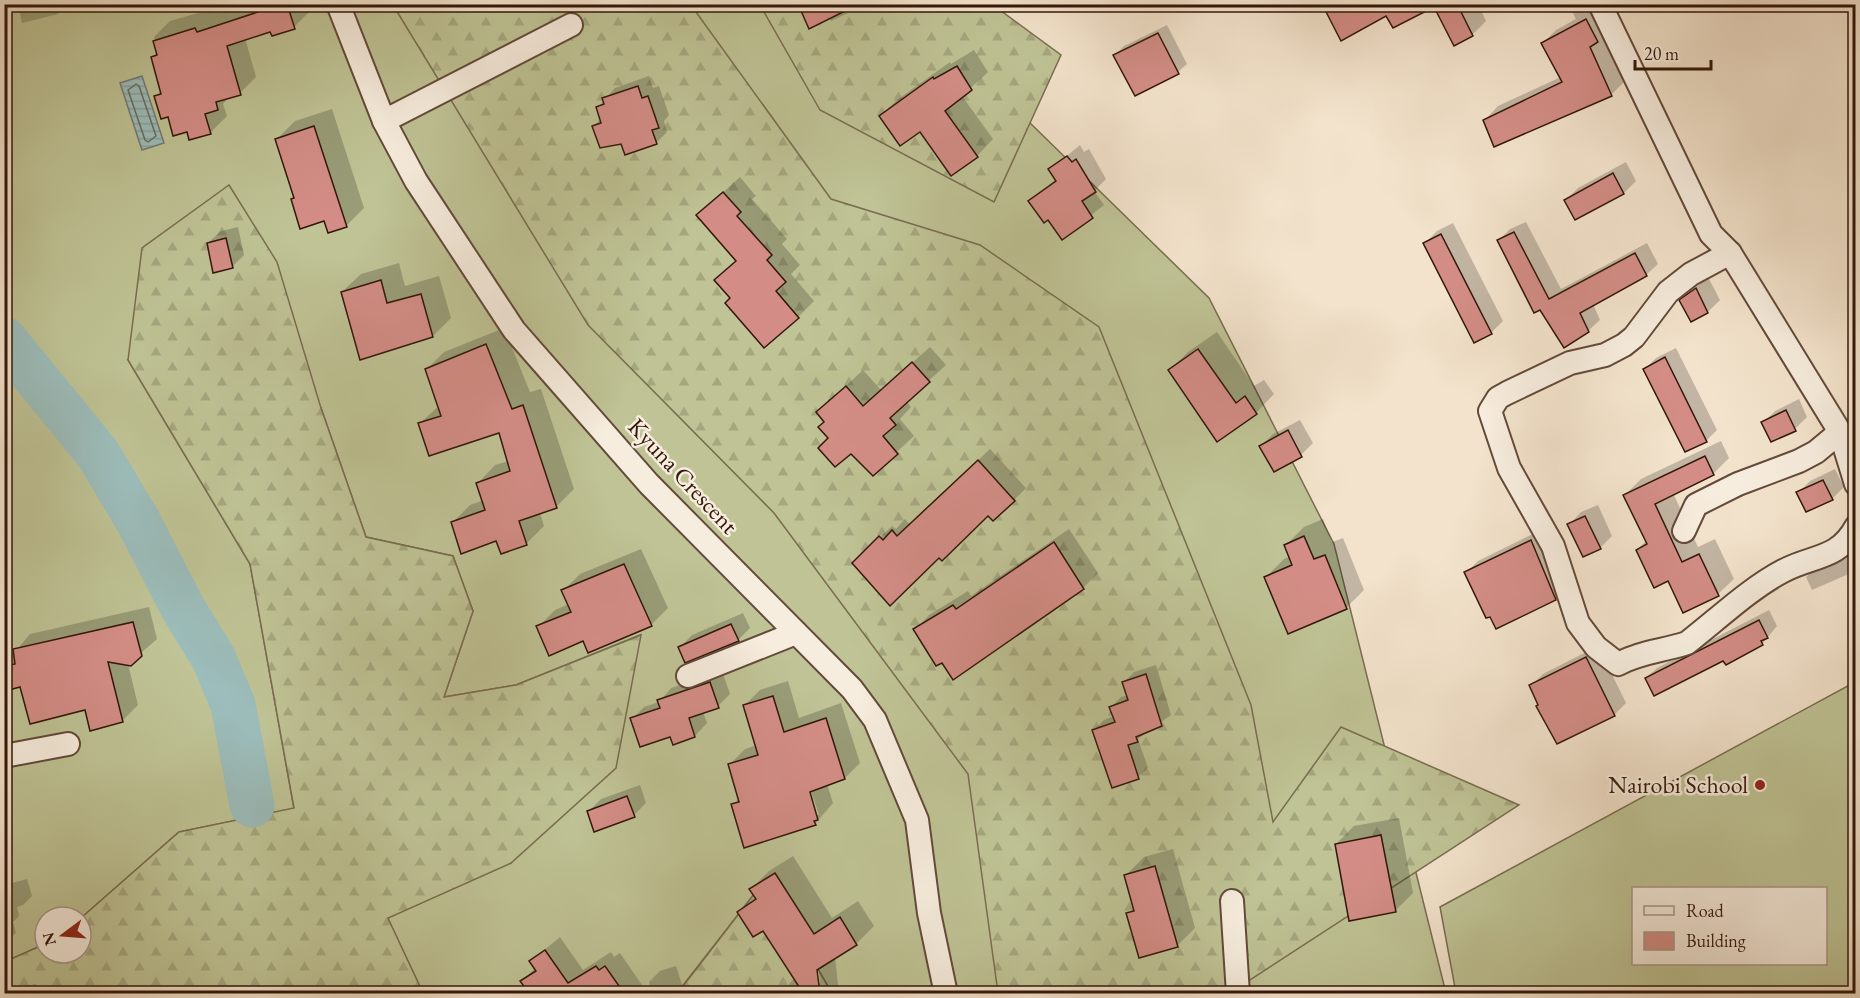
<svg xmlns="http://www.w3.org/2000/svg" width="1860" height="998" font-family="'EB Garamond',serif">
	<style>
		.grass { fill: #bfc395; stroke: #796d50; stroke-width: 1.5; fill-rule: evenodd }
		.forest { fill: url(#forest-firs); stroke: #796d50; stroke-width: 1.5 }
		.water { fill: url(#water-rules); stroke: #727b74; stroke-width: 1.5 }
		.shadow { fill: #0003; fill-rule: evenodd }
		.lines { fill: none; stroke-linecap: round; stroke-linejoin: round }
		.shore { stroke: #686a62; stroke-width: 1.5 }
		.river { stroke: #9cbdbb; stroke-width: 45 }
		.building { fill: #d38d86; stroke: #33170a; stroke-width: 1.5 }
		.street-casing { stroke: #634a3a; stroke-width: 26 }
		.street { stroke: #f7edde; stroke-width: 22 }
		.poi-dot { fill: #8f2418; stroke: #f7edde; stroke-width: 2 }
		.labels { text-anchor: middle; stroke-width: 5; stroke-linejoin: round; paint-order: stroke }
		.street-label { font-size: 24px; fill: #33170a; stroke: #f7edde }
		.poi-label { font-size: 24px; fill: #33170a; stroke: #f7edde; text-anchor: end }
	</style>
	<defs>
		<pattern id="forest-firs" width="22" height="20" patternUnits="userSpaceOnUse" patternTransform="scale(1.5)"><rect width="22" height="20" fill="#bfc395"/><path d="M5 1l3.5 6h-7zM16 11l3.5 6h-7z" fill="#a5a77f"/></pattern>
		<pattern id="water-rules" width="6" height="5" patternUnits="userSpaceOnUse" patternTransform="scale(1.5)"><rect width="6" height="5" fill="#9cbdbb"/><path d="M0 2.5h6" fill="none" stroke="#87a29f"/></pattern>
	</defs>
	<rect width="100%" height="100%" fill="#f3e3cc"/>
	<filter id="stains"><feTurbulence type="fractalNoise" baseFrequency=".00333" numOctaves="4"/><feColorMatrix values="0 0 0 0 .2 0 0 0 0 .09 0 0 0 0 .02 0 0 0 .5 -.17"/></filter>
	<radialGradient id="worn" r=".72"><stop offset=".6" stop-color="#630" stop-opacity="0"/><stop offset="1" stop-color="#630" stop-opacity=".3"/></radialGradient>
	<g class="grass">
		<polygon points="912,4 933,28 1209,298 1334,544 1446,993 832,993 765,880 677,993 423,993 387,918 511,863 640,635 516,685 444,697 473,611 453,556 366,537 321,408 128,360 250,564 294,809 179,832 81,918 45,917 45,944 5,962 5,5"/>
		<path d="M 1855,682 L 1855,993 L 1456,993 L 1440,907 ZM 1826,888 L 1826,964 L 1634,964 L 1634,888 Z"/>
	</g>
	<g class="forest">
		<polygon points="393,5 691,5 831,199 980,245 1099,327 1251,705 1273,822 1341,727 1519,805 1230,993 998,993 968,774 774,513 588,325"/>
		<polygon points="760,5 993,5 1061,55 994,202 820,110"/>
		<polygon points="229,185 277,262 321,408 366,537 453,556 473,611 444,697 516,685 641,635 616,768 511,863 388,918 423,993 5,993 4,962 45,944 45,953 81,953 81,918 179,832 294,808 250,564 128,360 142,248"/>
		<polygon points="765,880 832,993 677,994"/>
	</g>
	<polygon class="water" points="142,76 164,143 142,150 120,83"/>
	<g class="shadow">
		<polygon points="18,4 68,4 58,14 22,23"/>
		<polygon points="203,4 308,4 310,11 294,27 271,30 245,38 256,77 240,93 230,96 223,104 227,116 210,133 188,130 169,115 156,96 162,90 152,57 158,52 154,37 170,21 205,11"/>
		<polygon points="799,4 867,4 831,21 829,17"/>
		<polygon points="1324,4 1478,4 1486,21 1472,35 1434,5 1387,14"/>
		<polygon points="1568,4 1605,4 1625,81 1612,94 1495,145 1485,120 1498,106 1561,77 1543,43 1556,30 1576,19"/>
		<polygon points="1167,25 1187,64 1178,72 1115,55 1124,46"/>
		<polygon points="974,50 988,72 962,96 993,139 977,156 920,130 881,116 897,100 950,62 951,64"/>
		<polygon points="649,76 653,88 659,86 669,115 664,121 667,132 656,143 622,142 594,126 601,118 598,108 615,88"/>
		<polygon points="332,109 364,208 346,226 325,220 295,197 277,139 295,121"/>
		<polygon points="1080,145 1084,152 1089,149 1106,179 1094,191 1104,205 1062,238 1049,218 1030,201 1056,179 1050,170"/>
		<polygon points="1626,162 1636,181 1624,193 1576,218 1566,200 1578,188"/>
		<polygon points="740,177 756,196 752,199 787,239 782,244 800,265 791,274 814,301 798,317 731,298 716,280 737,260 698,215"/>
		<polygon points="1526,222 1561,289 1647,243 1658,264 1646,275 1593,304 1600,320 1588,331 1540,308 1498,241 1510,229"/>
		<polygon points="1453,223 1503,321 1491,333 1425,243 1437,231"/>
		<polygon points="238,227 244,255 232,267 208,243 221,231"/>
		<polygon points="399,263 405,286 439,276 451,318 433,336 342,292 361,274"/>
		<polygon points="1708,277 1720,300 1708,312 1692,320 1681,300"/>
		<polygon points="504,328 530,392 541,389 574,489 556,507 540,513 544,526 527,543 502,552 497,539 452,523 470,505 484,500 478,483 495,465 509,461 500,431 420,423 439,406 427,369 444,352"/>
		<polygon points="1217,332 1254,386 1264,380 1274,394 1256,413 1217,439 1170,370 1188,352"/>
		<polygon points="930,347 946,365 906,401 911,407 900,419 914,436 873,474 851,451 830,438 826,421 835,396 863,370 881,390"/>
		<polygon points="1676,348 1717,430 1706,441 1645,369 1656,358"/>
		<polygon points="1799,399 1807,417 1795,429 1763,423 1775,411"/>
		<polygon points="1300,420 1313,443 1301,455 1261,446 1273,434"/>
		<polygon points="1721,441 1729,458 1713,474 1673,493 1698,547 1715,539 1734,579 1718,594 1669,579 1637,550 1647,540 1625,495 1641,479"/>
		<polygon points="990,449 1026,488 1014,500 988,514 939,556 854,563 892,526 896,529 905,519 910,525"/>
		<polygon points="1835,469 1844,487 1832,499 1798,493 1810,481"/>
		<polygon points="1598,505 1612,536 1600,548 1569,525 1581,512"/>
		<polygon points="1323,519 1332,542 1343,538 1364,590 1346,608 1266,577 1284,559 1291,556 1286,545 1304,527"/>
		<polygon points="1069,529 1098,573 1083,588 942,660 915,630 929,615 968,591 971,596"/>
		<polygon points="1543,529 1568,587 1556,599 1466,573 1478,561"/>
		<polygon points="641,549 668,608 651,625 584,639 538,627 555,610 569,604 563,591 580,574"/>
		<polygon points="1856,550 1856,584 1851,573 1812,590 1806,577 1818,565"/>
		<polygon points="149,607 157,639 128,664 138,705 122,721 21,685 4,689 4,654 15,652 30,634"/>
		<polygon points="1769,610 1777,626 1762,644 1724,659 1646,678 1657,668"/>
		<polygon points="743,613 750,628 738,640 680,647 692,635"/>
		<polygon points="1598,646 1626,703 1614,715 1531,686 1543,674"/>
		<polygon points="1156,665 1171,715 1138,739 1148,768 1138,777 1094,730 1104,720 1114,716 1111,707 1121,697 1128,695 1124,682 1134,672"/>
		<polygon points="722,671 730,694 718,706 703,712 707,723 695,736 674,743 671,735 632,719 644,707 659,702 671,688"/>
		<path d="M 788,681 L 799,718 L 841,703 L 860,763 L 845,778 L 827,784 L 833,803 L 815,824 L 733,805 L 740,797 L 730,764 L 745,749 L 757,745 L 744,706 L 760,690 ZM 809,785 L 819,815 L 816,815 L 807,786 Z"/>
		<polygon points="640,785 646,803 634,815 589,811 601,799"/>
		<polygon points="4,812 13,848 4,857"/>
		<polygon points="1399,818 1413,893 1395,911 1336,844 1354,826"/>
		<polygon points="1173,849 1195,928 1177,946 1128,914 1135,907 1126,875 1144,857"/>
		<polygon points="793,856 832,918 858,901 874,926 856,944 835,957 839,994 821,994 819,971 816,971 818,994 781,994 795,977 764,928 739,912 756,895 751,889 769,871"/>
		<polygon points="27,879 32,896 23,905 17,907 19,916 13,922 16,933 4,942 4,885"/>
		<polygon points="560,937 583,970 611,952 614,957 620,953 642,985 633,994 531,994 522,981 535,968 531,961"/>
		<polygon points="676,966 685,994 651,994 649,982 660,971"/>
		<polygon points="36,984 38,994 4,994 4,990"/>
	</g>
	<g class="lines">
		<polygon class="shore" points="136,84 139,86 156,136 148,142 145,140 128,90"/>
		<polyline class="river" points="4,339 98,454 138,521 184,610 214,659 233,705 252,805"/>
	</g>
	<g class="building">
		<polygon points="262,4 287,4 295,29 272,36 270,32 227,46 241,95 216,102 218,110 205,114 211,134 189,140 187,132 173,136 168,117 161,119 154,96 161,94 151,57 157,55 153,41 195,28 197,32 264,10"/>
		<polygon points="798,4 859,4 809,29"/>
		<polygon points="1322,4 1457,4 1473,36 1454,46 1434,7 1393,28 1386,16 1341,41"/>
		<polygon points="1586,19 1598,42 1590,47 1612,96 1494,147 1483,120 1562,82 1541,43"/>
		<polygon points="1158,33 1179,74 1135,96 1113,55"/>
		<polygon points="957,66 972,90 945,111 978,157 951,176 920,132 900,146 879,116 933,77 934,79"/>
		<polygon points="638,86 642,98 648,96 659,128 652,130 657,144 625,155 621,144 600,148 592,126 601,123 596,107 604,104 602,98"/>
		<polygon points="314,126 347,227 328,233 324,221 300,229 291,199 294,198 275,139"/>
		<polygon points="1067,156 1072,162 1076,159 1096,192 1082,201 1093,218 1062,240 1048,220 1044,223 1028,201 1056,181 1048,169"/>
		<polygon points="1613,173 1624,194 1575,220 1564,200"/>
		<polygon points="723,192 741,212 737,216 772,255 767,260 786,282 776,291 799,318 764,348 725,303 730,298 714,280 736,261 696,215"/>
		<polygon points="1514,232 1549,299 1635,253 1647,276 1580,313 1589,332 1564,348 1540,310 1534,313 1497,240"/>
		<polygon points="1441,234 1492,334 1474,343 1423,243"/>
		<polygon points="226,238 233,268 213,273 207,243"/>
		<polygon points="381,280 387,303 421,294 433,337 360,360 341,292"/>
		<polygon points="1696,288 1708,313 1691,322 1679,300"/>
		<polygon points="486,344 512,409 523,405 557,508 519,521 527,545 501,554 496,541 461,554 451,522 485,510 476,483 510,471 499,433 429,456 418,423 441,416 425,369"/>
		<polygon points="1198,349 1236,403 1245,396 1257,414 1217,442 1168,370"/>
		<polygon points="1665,357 1707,442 1685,452 1643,369"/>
		<polygon points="912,362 930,382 890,418 896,425 883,436 898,454 873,476 851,454 835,467 818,448 828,438 818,427 824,422 816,412 846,386 863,406"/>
		<polygon points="1786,410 1796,431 1771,442 1761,422"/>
		<polygon points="1288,430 1302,457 1274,472 1259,446"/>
		<polygon points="1705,456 1714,475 1655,504 1682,562 1699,554 1719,596 1683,613 1668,581 1654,588 1636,550 1647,544 1623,495"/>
		<polygon points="978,460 1015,501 993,521 988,516 942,561 939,558 890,606 852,563 879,536 883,540 892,530 897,536"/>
		<polygon points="1823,480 1833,500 1806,512 1796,492"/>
		<polygon points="1585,516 1601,549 1583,557 1567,524"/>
		<polygon points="1304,536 1314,559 1325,555 1347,609 1288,634 1264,577 1292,565 1284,545"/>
		<polygon points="1531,540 1556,600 1496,629 1490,617 1486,618 1464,572"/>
		<polygon points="1054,542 1084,589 953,680 942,663 936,666 913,629 953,605 956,609"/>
		<polygon points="624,564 652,626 588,653 583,641 549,656 536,626 571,612 561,590"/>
		<polygon points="1759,620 1768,638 1761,641 1763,645 1726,665 1723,661 1654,696 1645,678"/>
		<polygon points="133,622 142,656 131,666 108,662 123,722 90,731 85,710 30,724 20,687 9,690 4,666 15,664 13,649"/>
		<polygon points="731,624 739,641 685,663 678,647"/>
		<polygon points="1586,657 1615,716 1557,744 1536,706 1538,705 1529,685"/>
		<polygon points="1146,674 1162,726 1136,737 1138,742 1128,745 1139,779 1112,788 1092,730 1115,722 1109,707 1128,700 1122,682"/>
		<polygon points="710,682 719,708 689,718 695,737 673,745 670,737 640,747 630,718 660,708 657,700"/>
		<polygon points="773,696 784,732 826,718 845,779 810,792 818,820 814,821 816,825 744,848 731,804 739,802 728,764 758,755 743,705"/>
		<polygon points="627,796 635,817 594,832 587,811"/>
		<polygon points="1381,835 1396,912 1349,921 1335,844"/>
		<polygon points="1155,866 1178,947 1139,958 1126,913 1134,911 1124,875"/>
		<polygon points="775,873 814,934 840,917 857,945 817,970 820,993 803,993 763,931 753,937 737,912 756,899 749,889"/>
		<polygon points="545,950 568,983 596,966 599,970 605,966 624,993 529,993 520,981 536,971 529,961"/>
	</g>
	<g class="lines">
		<g class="street-casing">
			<g id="street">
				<polyline points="338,4 384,121 416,181 514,330 649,484 852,689 875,720 917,820 929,913 946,994"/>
				<polyline points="1600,4 1711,234 1730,253 1840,432 1856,484"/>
				<polyline points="384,121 571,25"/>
				<path d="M 1730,253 L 1691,274 L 1668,292 L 1634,337 L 1624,345 L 1605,355 L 1570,363 L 1507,393 L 1498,398 L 1490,411 L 1509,468 L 1553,546 L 1578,623 L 1596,647 L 1618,664 C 1640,652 1663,651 1687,643 C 1718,619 1749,589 1783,571 C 1813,555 1838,560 1856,527"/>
				<polyline points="1684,531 1696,505 1738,484 1799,461 1816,452 1840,432"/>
				<polyline points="688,676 796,633"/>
				<polyline points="4,756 68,744"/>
				<polyline points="1232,901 1238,994"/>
			</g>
		</g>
		<use href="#street" class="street"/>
	</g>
	<circle class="poi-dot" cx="1760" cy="785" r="6"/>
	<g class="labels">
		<g class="street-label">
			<text transform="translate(683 476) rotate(47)" y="8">Kyuna Crescent</text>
		</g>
		<g class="poi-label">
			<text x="1748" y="793">Nairobi School</text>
		</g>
	</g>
	<rect width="1860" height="998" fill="none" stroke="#f3e3cc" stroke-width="24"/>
	<rect x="6" y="6" width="1848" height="986" fill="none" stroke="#33170a" stroke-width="3"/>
	<rect x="12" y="12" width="1836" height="974" fill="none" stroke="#33170a" stroke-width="1.5"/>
	<rect x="1632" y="887" width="195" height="78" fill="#f7edde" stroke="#a99789" stroke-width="1.5"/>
	<rect x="1644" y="906" width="30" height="9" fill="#f7edde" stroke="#a99789" stroke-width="1.5"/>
	<text x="1686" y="917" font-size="18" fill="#33170a">Road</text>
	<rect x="1644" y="932" width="30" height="18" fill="#d38d86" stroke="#a99789" stroke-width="1.5"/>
	<text x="1686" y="947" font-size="18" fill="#33170a">Building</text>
	<g transform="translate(63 935) rotate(254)"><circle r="28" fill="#f7edde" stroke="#a99789" stroke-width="1.5"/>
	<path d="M0-4.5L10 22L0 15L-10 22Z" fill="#8f2418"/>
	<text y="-9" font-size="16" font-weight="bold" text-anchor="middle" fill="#33170a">N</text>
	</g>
	<path d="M1635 60v9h76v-9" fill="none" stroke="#33170a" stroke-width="3"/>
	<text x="1644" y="60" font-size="18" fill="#33170a" stroke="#f7edde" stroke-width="4.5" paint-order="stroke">20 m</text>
	<rect width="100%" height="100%" filter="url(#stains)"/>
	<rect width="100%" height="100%" fill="url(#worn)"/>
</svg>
